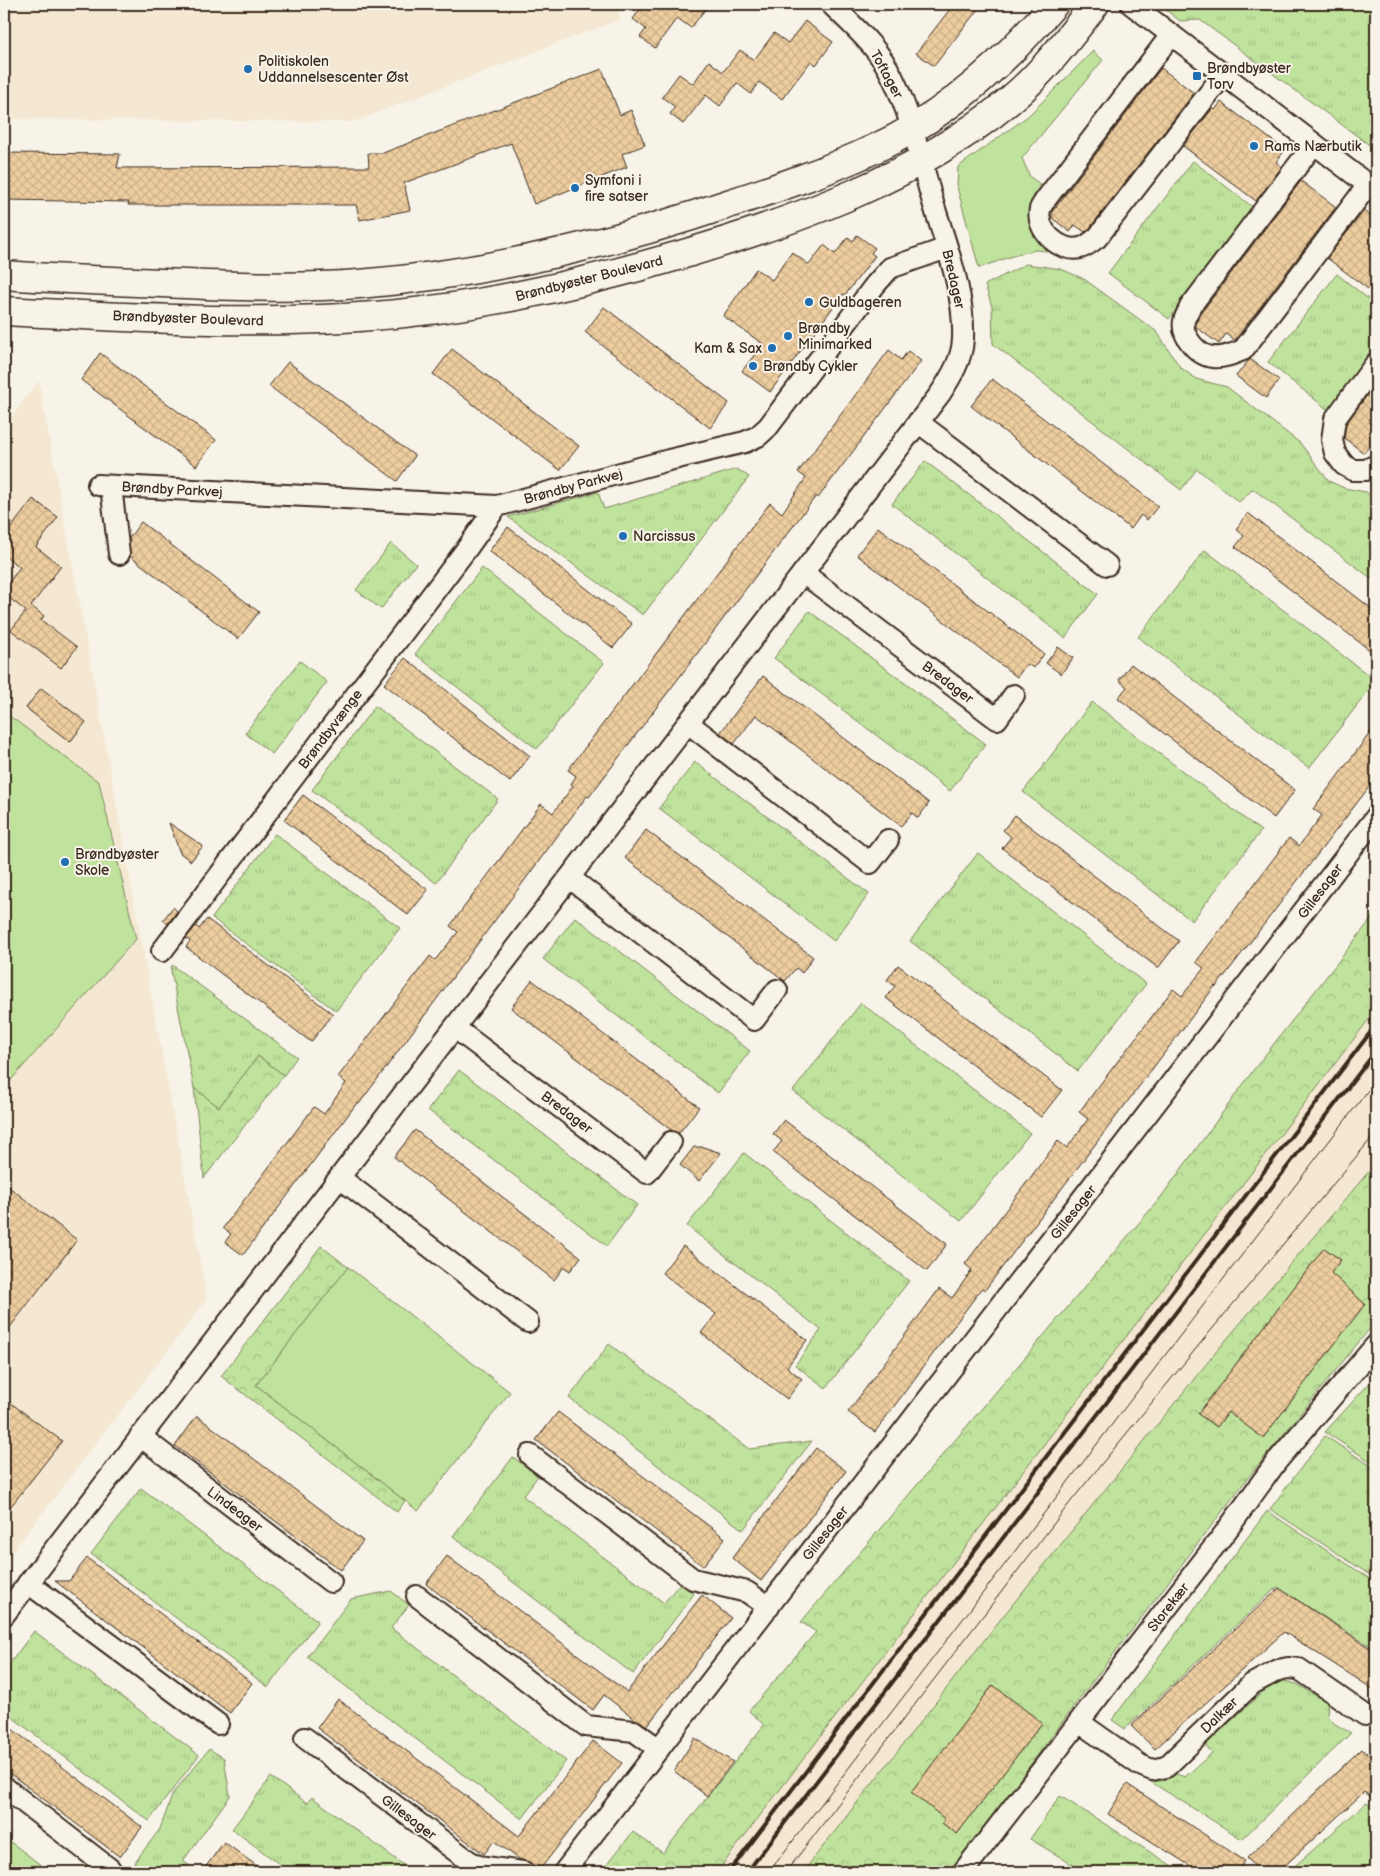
<svg xmlns="http://www.w3.org/2000/svg" width="1380" height="1876" font-family="'Balsamiq Sans',sans-serif">
	<style>
		.built { fill: #f4e8d2 }
		.green { fill: #bfe29c; stroke: #7d865d }
		.forest { fill: url(#forest-crowns); stroke: #7d865d }
		.park { fill: url(#park-tufts); stroke: #7d865d }
		.building { fill: url(#building-cross-hatch); stroke: #3b2a1e }
		.lines { fill: none; stroke-linecap: round; stroke-linejoin: round }
		.street-casing { stroke: #3b2a1e; stroke-width: 24 }
		.secondary-casing { stroke: #3b2a1e; stroke-width: 31 }
		.street { stroke: #f7f3e8; stroke-width: 20 }
		.secondary { stroke: #f7f3e8; stroke-width: 28 }
		.tram { stroke: #3b2a1e; stroke-width: 1 }
		.rail { stroke: #3b2a1e; stroke-width: 4 }
		.poi-dot { fill: #1f6fb2; stroke: #f7f3e8; stroke-width: 2 }
		.labels { text-anchor: middle; stroke-width: 4; stroke-linejoin: round; paint-order: stroke }
		.poi-label { font-size: 14px; fill: #3b2a1e; stroke: #f7f3e8; text-anchor: start }
		.street-label { font-size: 14px; fill: #3b2a1e; stroke: #f7f3e8 }
	</style>
	<defs>
		<pattern id="forest-crowns" width="20" height="18" patternUnits="userSpaceOnUse" patternTransform="scale(1.25)"><rect width="20" height="18" fill="#bfe29c"/><path d="M2 6a3 3 0 1 1 6 0M12 15a3 3 0 1 1 6 0" fill="none" stroke="#a5c286"/></pattern>
		<pattern id="park-tufts" width="24" height="20" patternUnits="userSpaceOnUse" patternTransform="scale(1.25)"><rect width="24" height="20" fill="#bfe29c"/><path d="M3 7l-1-3M5 7V3M7 7l1-3M15 17l-1-3M17 17v-4M19 17l1-3" fill="none" stroke="#a5c286"/></pattern>
		<pattern id="building-cross-hatch" width="8" height="8" patternUnits="userSpaceOnUse" patternTransform="scale(1.25)"><rect width="8" height="8" fill="#eecea0"/><path d="M0 0l8 8M0 8l8-8" fill="none" stroke="#cdb189"/></pattern>
	</defs>
	<rect width="100%" height="100%" fill="#f7f3e8"/>
	<filter id="ink" filterUnits="userSpaceOnUse"><feTurbulence type="fractalNoise" baseFrequency=".02" numOctaves="2"/><feDisplacementMap in="SourceGraphic" scale="10" xChannelSelector="R" yChannelSelector="G"/><feConvolveMatrix kernelMatrix="1 2 1 2 8 2 1 2 1" color-interpolation-filters="sRGB"/></filter>
	<g filter="url(#ink)">
		<g class="built">
			<polygon points="4,4 615,4 621,19 353,122 4,119"/>
			<polygon points="39,381 207,1299 4,1563 4,426"/>
			<polygon points="1376,1010 1376,1163 1215,1353 1000,1620 803,1872 717,1872"/>
		</g>
		<g class="green">
			<path d="M 1093,51 L 1103,60 L 1022,158 L 1030,177 L 1040,184 C 1022,218 1026,229 1056,252 L 1036,250 L 1018,254 L 979,268 L 957,187 L 958,167 L 1028,116 Z"/>
			<polygon points="4,712 99,782 136,939 4,1088"/>
			<polygon points="348,1267 510,1392 418,1511 256,1385"/>
		</g>
		<g class="forest">
			<polygon points="1376,913 1376,1010 717,1872 601,1872 633,1832 663,1853 764,1725 749,1711 816,1632 801,1622 1161,1197 1255,1068"/>
			<polygon points="258,1056 284,1075 204,1178 194,1088 219,1107"/>
			<polygon points="1376,1163 1376,1321 1247,1479 1077,1702 951,1872 803,1872 1000,1620 1215,1353"/>
			<polygon points="321,1246 348,1267 256,1385 405,1501 397,1512 221,1376"/>
		</g>
		<g class="park">
			<polygon points="1158,4 1376,4 1376,150 1200,20 1180,21"/>
			<polygon points="1193,161 1254,208 1169,319 1108,273"/>
			<polygon points="1026,264 1061,269 1084,279 1157,332 1180,367 1196,379 1227,387 1300,443 1329,481 1344,488 1366,492 1376,500 1376,582 1253,489 1239,502 1197,469 1181,490 993,344 992,307 985,285"/>
			<polygon points="1337,274 1376,305 1376,349 1328,410 1268,362"/>
			<polygon points="925,461 1098,594 1065,638 892,504"/>
			<polygon points="737,469 749,477 643,615 508,517 598,492 604,509"/>
			<polygon points="391,543 416,564 381,609 356,590"/>
			<polygon points="1205,550 1376,681 1309,768 1138,637"/>
			<polygon points="482,568 604,663 537,749 415,654"/>
			<polygon points="809,611 986,744 950,791 774,658"/>
			<polygon points="300,661 327,682 272,754 245,733"/>
			<polygon points="1092,702 1261,831 1192,921 1023,792"/>
			<polygon points="375,706 498,799 436,883 312,790"/>
			<polygon points="695,762 869,894 834,941 659,808"/>
			<polygon points="275,834 400,928 336,1011 212,918"/>
			<polygon points="978,853 1146,984 1078,1071 910,941"/>
			<polygon points="575,917 750,1051 718,1093 543,959"/>
			<polygon points="172,965 297,1057 284,1075 258,1056 219,1107 194,1088 171,971"/>
			<polygon points="861,1003 1030,1133 961,1221 793,1091"/>
			<polygon points="459,1070 637,1205 607,1246 428,1110"/>
			<polygon points="744,1153 909,1281 826,1388 795,1365 821,1330 687,1226"/>
			<polygon points="609,1344 749,1449 812,1441 743,1530 569,1398"/>
			<polygon points="1376,1376 1376,1465 1325,1432"/>
			<polygon points="1325,1436 1376,1469 1376,1579 1270,1509"/>
			<polygon points="513,1457 538,1476 523,1496 664,1603 680,1583 694,1594 633,1674 453,1536"/>
			<polygon points="141,1488 318,1621 268,1687 91,1554"/>
			<polygon points="1267,1511 1376,1583 1376,1650 1277,1587 1125,1729 1112,1720"/>
			<polygon points="391,1591 409,1605 391,1628 566,1761 522,1819 307,1657 351,1599"/>
			<polygon points="34,1631 199,1755 149,1821 4,1711 4,1671"/>
			<polygon points="1283,1681 1297,1684 1328,1703 1327,1716 1335,1724 1351,1733 1242,1839 1151,1782 1165,1780 1176,1774 1185,1777 1212,1753 1205,1745 1268,1687"/>
			<polygon points="209,1749 224,1758 230,1796 183,1861 190,1866 131,1867 160,1829 173,1793"/>
			<polygon points="271,1777 307,1803 312,1797 413,1872 290,1872 232,1829"/>
			<polygon points="1060,1796 1182,1872 1085,1872 1030,1839"/>
			<polygon points="1366,1803 1376,1809 1376,1872 1288,1872"/>
			<polygon points="4,1837 50,1872 4,1872"/>
		</g>
		<g class="building">
			<polygon points="644,4 709,4 691,28 677,18 655,48 640,37 646,29 633,19"/>
			<polygon points="954,4 982,4 934,66 916,53"/>
			<polygon points="805,21 833,42 816,65 811,61 782,99 759,82 751,94 737,83 720,106 706,95 683,124 670,114 675,107 662,97 679,74 693,84 709,61 723,72 740,50 754,60 774,33 788,43"/>
			<polygon points="1161,68 1194,93 1089,229 1085,232 1075,225 1070,232 1052,218 1052,212"/>
			<polygon points="602,69 620,115 631,110 645,145 622,154 627,167 534,204 511,143 404,183 410,210 360,220 356,205 128,205 129,202 4,200 4,153 120,154 117,168 369,167 368,153 383,153"/>
			<polygon points="1221,102 1285,150 1276,162 1282,167 1256,201 1183,146 1213,108 1215,110"/>
			<polygon points="1301,181 1336,207 1235,340 1226,334 1219,344 1196,327 1196,323 1201,313"/>
			<polygon points="1364,211 1376,220 1376,295 1327,258"/>
			<polygon points="857,235 875,248 871,253 875,256 845,295 843,294 770,392 742,371 763,344 723,316 756,269 772,280 792,252 809,265 824,245 835,254 848,237 853,241"/>
			<polygon points="604,307 729,403 710,428 585,332"/>
			<polygon points="452,349 579,446 560,470 433,374"/>
			<polygon points="889,350 901,360 908,351 921,361 818,498 816,496 589,797 587,796 359,1104 357,1103 243,1255 225,1242 231,1234 223,1228 314,1107 324,1114 346,1083 338,1077 430,956 435,960 458,932 450,926 541,804 553,813 573,786 571,784 576,776 568,770 770,503 782,513 806,478 798,472"/>
			<polygon points="100,353 216,440 196,466 81,380"/>
			<polygon points="1250,359 1279,380 1266,398 1236,376"/>
			<polygon points="288,362 415,456 397,481 269,386"/>
			<polygon points="992,379 1158,506 1147,520 1141,515 1131,529 971,406"/>
			<polygon points="1376,383 1376,438 1364,453 1344,438 1346,424"/>
			<polygon points="33,499 58,517 36,547 61,566 31,606 44,616 41,620 77,647 61,668 11,630 26,611 4,594 4,589 20,567 4,555 4,537"/>
			<polygon points="1248,513 1376,612 1376,655 1235,547 1244,536 1236,529"/>
			<polygon points="141,522 259,612 238,639 130,556 129,538"/>
			<polygon points="508,527 632,624 613,648 489,551"/>
			<polygon points="878,527 1044,654 1034,668 1027,664 1017,677 857,555"/>
			<polygon points="1058,647 1073,658 1061,674 1046,663"/>
			<polygon points="405,658 530,756 510,782 384,684"/>
			<polygon points="1131,664 1295,790 1274,818 1118,698 1127,687 1119,680"/>
			<polygon points="763,676 929,803 918,818 912,813 901,826 756,715 734,744 720,733"/>
			<polygon points="41,688 86,722 70,742 26,708"/>
			<polygon points="1376,725 1376,778 1216,987 1215,986 985,1290 982,1288 875,1432 848,1412 939,1289 952,1298 972,1270 965,1264 1058,1141 1067,1148 1088,1119 1079,1112 1173,989 1182,996 1204,968 1196,962 1289,838 1299,846 1322,815 1313,809"/>
			<polygon points="303,795 428,890 408,915 284,820"/>
			<polygon points="1015,815 1179,941 1158,968 1002,848 1011,837 1003,830"/>
			<polygon points="169,823 203,846 191,861 180,853"/>
			<polygon points="646,830 813,957 802,973 796,968 785,981 625,858"/>
			<polygon points="173,907 177,911 168,924 163,920"/>
			<polygon points="207,919 333,1014 311,1042 186,947 190,941 186,938 196,926 199,929"/>
			<polygon points="898,965 1062,1090 1041,1117 886,998 895,986 887,980"/>
			<polygon points="532,980 699,1107 679,1133 671,1130 511,1008"/>
			<polygon points="784,1120 947,1244 927,1271 773,1152 782,1141 773,1134"/>
			<polygon points="415,1130 581,1257 570,1271 564,1267 554,1280 394,1157"/>
			<polygon points="694,1147 703,1147 721,1153 699,1181 680,1165"/>
			<polygon points="4,1183 77,1240 4,1335"/>
			<polygon points="683,1246 807,1340 787,1367 802,1379 787,1399 701,1333 716,1314 662,1273"/>
			<polygon points="1324,1248 1341,1260 1331,1273 1365,1304 1263,1438 1228,1412 1217,1427 1198,1414"/>
			<polygon points="4,1398 62,1441 4,1515"/>
			<polygon points="558,1412 725,1538 703,1566 536,1440"/>
			<polygon points="197,1416 363,1541 341,1570 175,1446"/>
			<polygon points="816,1448 846,1471 761,1581 732,1558"/>
			<polygon points="447,1556 627,1692 702,1595 731,1618 647,1726 635,1719 604,1695 593,1710 426,1584"/>
			<polygon points="87,1558 252,1683 230,1713 55,1581 69,1581"/>
			<polygon points="1279,1588 1376,1652 1376,1691 1284,1632 1155,1749 1131,1726"/>
			<polygon points="993,1685 1042,1723 957,1834 942,1823 945,1819 911,1792"/>
			<polygon points="338,1699 519,1836 593,1741 622,1763 538,1872 535,1872 531,1863 519,1859 494,1841 484,1854 317,1728"/>
			<polygon points="4,1723 142,1827 120,1857 4,1769"/>
			<polygon points="695,1738 733,1762 707,1796 674,1771"/>
			<polygon points="1361,1749 1376,1759 1376,1800 1364,1792 1278,1872 1260,1872 1247,1858"/>
			<polygon points="1127,1784 1245,1861 1238,1872 1200,1872 1108,1814"/>
			<polygon points="224,1842 265,1872 202,1872"/>
		</g>
		<g class="lines">
			<g class="street-casing">
				<g id="street">
					<polyline points="1131,4 1376,191"/>
					<path d="M 1171,35 L 1046,199 C 1044,202 1041,206 1040,209 C 1035,230 1060,253 1080,248 C 1086,247 1092,241 1097,238 L 1223,75"/>
					<path d="M 1314,144 L 1190,307 C 1189,311 1185,316 1184,321 C 1181,336 1198,356 1213,357 C 1224,358 1233,354 1243,350 L 1368,185"/>
					<polyline points="1376,363 1335,419 1332,440 1335,453 1344,465 1353,470 1366,470 1376,465"/>
					<polyline points="918,422 1107,565"/>
					<polyline points="98,485 497,506 669,460 745,442 758,436 768,427 875,285 890,268 947,248"/>
					<polyline points="111,486 119,554"/>
					<polyline points="803,573 997,719 1014,695"/>
					<polyline points="688,723 870,863 888,840"/>
					<polyline points="570,878 754,1020 777,990"/>
					<polyline points="162,951 468,547 497,506"/>
					<polyline points="455,1028 647,1173 671,1142"/>
					<polyline points="340,1178 528,1322"/>
					<polyline points="140,1436 331,1582"/>
					<polyline points="530,1455 693,1579 747,1592 769,1607"/>
					<polyline points="28,1583 218,1724"/>
					<polyline points="417,1596 586,1726 634,1731 659,1749"/>
					<path d="M 4,1615 L 940,394 C 951,377 962,360 963,339 C 965,292 945,243 932,199 C 920,157 911,115 892,76 C 878,47 853,26 831,4"/>
					<polyline points="1079,1722 1140,1765 1152,1770 1166,1767 1252,1684 1278,1670 1288,1668 1299,1669 1365,1715"/>
					<polyline points="305,1738 469,1861 478,1866 523,1872"/>
					<polyline points="4,1787 110,1869"/>
					<polyline points="564,1872 1376,817"/>
					<polyline points="963,1872 1227,1530 1277,1461 1376,1345"/>
				</g>
			</g>
			<g class="secondary-casing">
				<g id="secondary">
					<path d="M 4,275 C 56,279 109,281 162,283 C 227,286 293,289 359,284 C 487,274 607,245 728,204 C 777,188 828,171 876,148 C 946,116 1005,62 1054,4"/>
					<path d="M 4,311 C 120,317 243,325 359,317 C 470,310 578,285 684,254 C 797,220 916,178 1009,101 C 1042,74 1069,38 1095,4"/>
				</g>
			</g>
			<use href="#street" class="street"/>
			<use href="#secondary" class="secondary"/>
			<g class="tram">
				<polyline points="769,1872 1376,1080"/>
				<polyline points="786,1872 1072,1500 1208,1334 1376,1133"/>
			</g>
			<g class="rail">
				<polyline points="729,1872 1376,1025"/>
				<polyline points="747,1872 1376,1051"/>
			</g>
		</g>
	</g>
	<g class="poi-dot">
		<circle cx="248" cy="69" r="5"/>
		<rect x="1192" y="71" width="10" height="10" rx="2.5"/>
		<circle cx="1254" cy="146" r="5"/>
		<circle cx="575" cy="188" r="5"/>
		<circle cx="809" cy="302" r="5"/>
		<circle cx="788" cy="336" r="5"/>
		<circle cx="772" cy="348" r="5"/>
		<circle cx="753" cy="366" r="5"/>
		<circle cx="623" cy="536" r="5"/>
		<circle cx="65" cy="862" r="5"/>
	</g>
	<g class="labels">
		<g class="poi-label">
			<text x="258" y="66">Politiskolen<tspan x="258" dy="16">Uddannelsescenter Øst</tspan></text>
			<text x="1207" y="73">Brøndbyøster<tspan x="1207" dy="16">Torv</tspan></text>
			<text x="1264" y="151">Rams Nærbutik</text>
			<text x="585" y="185">Symfoni i<tspan x="585" dy="16">fire satser</tspan></text>
			<text x="819" y="307">Guldbageren</text>
			<text x="798" y="333">Brøndby<tspan x="798" dy="16">Minimarked</tspan></text>
			<text x="762" y="353" text-anchor="end">Kam &amp; Sax</text>
			<text x="763" y="371">Brøndby Cykler</text>
			<text x="633" y="541">Narcissus</text>
			<text x="75" y="859">Brøndbyøster<tspan x="75" dy="16">Skole</tspan></text>
		</g>
		<g class="street-label">
			<text transform="translate(887 74) rotate(61)" y="5">Toftager</text>
			<text transform="translate(589 278) rotate(-14)" y="5">Brøndbyøster Boulevard</text>
			<text transform="translate(954 279) rotate(77)" y="5">Bredager</text>
			<text transform="translate(188 318) rotate(2)" y="5">Brøndbyøster Boulevard</text>
			<text transform="translate(573 486) rotate(-15)" y="5">Brøndby Parkvej</text>
			<text transform="translate(172 489) rotate(3)" y="5">Brøndby Parkvej</text>
			<text transform="translate(948 682) rotate(37)" y="5">Bredager</text>
			<text transform="translate(330 729) rotate(-53)" y="5">Brøndbyvænge</text>
			<text transform="translate(1320 891) rotate(-53)" y="5">Gillesager</text>
			<text transform="translate(567 1112) rotate(37)" y="5">Bredager</text>
			<text transform="translate(1073 1212) rotate(-52)" y="5">Gillesager</text>
			<text transform="translate(235 1509) rotate(37)" y="5">Lindeager</text>
			<text transform="translate(825 1533) rotate(-52)" y="5">Gillesager</text>
			<text transform="translate(1168 1607) rotate(-52)" y="5">Storekær</text>
			<text transform="translate(1219 1715) rotate(-44)" y="5">Dalkær</text>
			<text transform="translate(409 1817) rotate(37)" y="5">Gillesager</text>
		</g>
	</g>
	<rect width="1380" height="1876" fill="none" stroke="#f7f3e8" stroke-width="20"/>
	<rect x="10" y="10" width="1360" height="1856" fill="none" stroke="#3b2a1e" stroke-width="2" filter="url(#ink)"/>
</svg>
